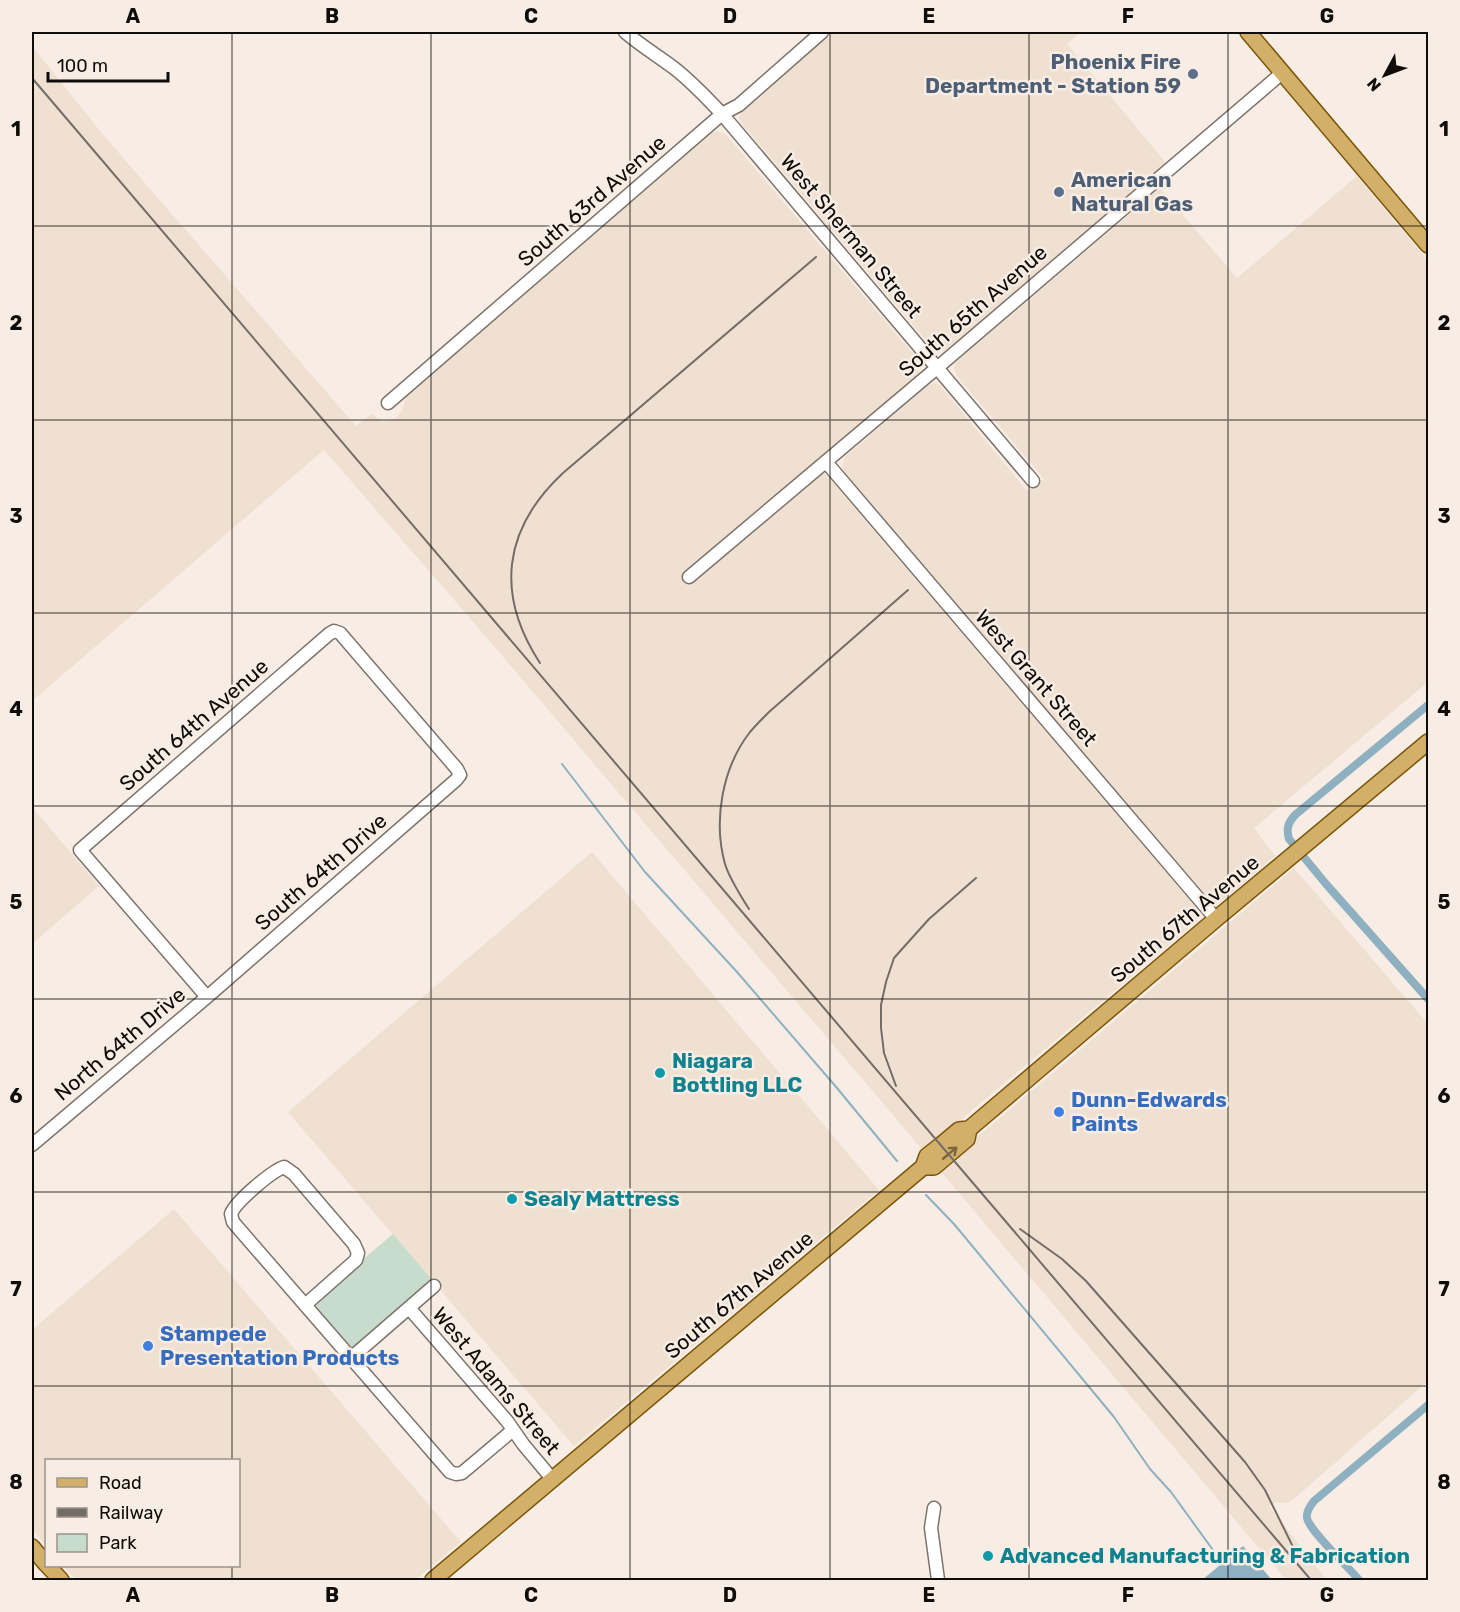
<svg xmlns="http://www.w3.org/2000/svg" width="1460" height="1612" font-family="Rubik,sans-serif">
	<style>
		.built { fill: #f0e0d1 }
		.green { fill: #c7dccc }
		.water { fill: #8fb0c0 }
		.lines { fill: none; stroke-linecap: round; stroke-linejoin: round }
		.stream { stroke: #8fb0c0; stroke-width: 2 }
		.canal { stroke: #8fb0c0; stroke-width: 8 }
		.minor-casing { stroke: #7d746c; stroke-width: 15 }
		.major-casing { stroke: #7c5508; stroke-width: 18 }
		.minor { stroke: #fff; stroke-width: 12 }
		.major { stroke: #d3b06a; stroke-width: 15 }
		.rail { stroke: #736d68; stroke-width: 2 }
		.oneway { stroke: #7b663e }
		.grid { fill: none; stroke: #0f0c09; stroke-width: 1.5; stroke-opacity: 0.55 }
		.service-dot { fill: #5c6f8a; stroke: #f7ede4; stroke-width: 2 }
		.culture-dot { fill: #0f9aa8; stroke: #f7ede4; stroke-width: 2 }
		.shop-dot { fill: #3f7fe0; stroke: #f7ede4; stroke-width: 2 }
		.labels { text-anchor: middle; stroke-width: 5; stroke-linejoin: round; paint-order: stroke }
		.service-label { font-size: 21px; font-weight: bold; fill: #4e5e75; stroke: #f7ede4; text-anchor: end }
		.street-label { font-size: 21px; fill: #0f0c09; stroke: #f7ede4 }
		.culture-label { font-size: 21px; font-weight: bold; fill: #0d838f; stroke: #f7ede4; text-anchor: start }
		.shop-label { font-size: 21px; font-weight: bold; fill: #366cbe; stroke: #f7ede4; text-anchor: start }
		.neatline { fill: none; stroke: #0f0c09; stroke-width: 2 }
		.grid-label { font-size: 20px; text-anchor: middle; font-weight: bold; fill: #0f0c09 }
	</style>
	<rect width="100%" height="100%" fill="#f7ede4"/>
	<g class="built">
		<polygon points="833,32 1081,32 1067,44 1166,163 947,349 941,351 935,351 742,124 739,118 741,111"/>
		<polygon points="32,46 105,137 356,426 371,414 383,422 395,419 402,411 407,394 712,133 717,131 724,133 727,136 916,357 920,363 920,369 918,375 815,462 1195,906 1198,914 1197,922 1194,924 951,1128 968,1145 1294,868 1428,1024 1428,1381 1294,1499 1288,1503 1277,1502 1269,1506 1327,1580 1286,1580 915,1141 481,631 324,450 32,701"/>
		<polygon points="1357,176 1428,261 1428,682 1254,828 1275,856 1226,898 1219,903 1212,902 1206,899 847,476 843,470 842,465 845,457 928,385 935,383 939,384 1027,491 1044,479 956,375 954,368 955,363 1160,188 1237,278"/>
		<polygon points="32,807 99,886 32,944"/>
		<polygon points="592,852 879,1190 574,1446 288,1112"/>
		<polygon points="174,1209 461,1542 415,1580 76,1580 63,1566 238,1566 238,1460 46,1460 46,1546 32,1529 32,1330"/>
	</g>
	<polygon class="green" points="393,1234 433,1281 354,1348 351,1348 317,1311 315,1304 362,1260"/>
	<polygon class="water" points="1243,1546 1272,1580 1202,1580"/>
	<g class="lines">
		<g class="stream">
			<polyline points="562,764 645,872 737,972 837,1088 897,1161"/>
			<polyline points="926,1195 954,1224 1114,1417 1150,1469 1171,1492 1218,1557"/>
		</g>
		<g class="canal">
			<path d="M 1428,705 L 1295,815 C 1288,823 1286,828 1289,839 L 1326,884 L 1428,999"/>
			<path d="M 1359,1580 C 1349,1567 1310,1532 1307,1518 C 1306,1512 1310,1506 1314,1501 L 1428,1405"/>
		</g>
		<g class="minor-casing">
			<g id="minor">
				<path d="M 625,32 C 640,45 658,56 674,68 C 692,82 707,98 722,114 L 1033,481"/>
				<polyline points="388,403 722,114 739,105 822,32"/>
				<polyline points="826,462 1216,919"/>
				<polyline points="689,577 938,367 1282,73"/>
				<polyline points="32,1145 207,997 456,780 460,775 457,769 340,633 334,631 329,634 80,850 207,997"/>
				<path d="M 305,1305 L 356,1260 L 358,1253 L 354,1244 L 294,1174 L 284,1167 C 272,1171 235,1202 231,1214 L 233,1222 L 450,1472 L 456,1474 L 462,1473 L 513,1430"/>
				<polyline points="409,1308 507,1421 523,1444 553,1480"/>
				<polyline points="351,1358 434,1286"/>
				<polyline points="934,1508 931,1528 938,1580"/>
			</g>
		</g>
		<g class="major-casing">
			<g id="major">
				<polyline points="1248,32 1428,245"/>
				<polyline points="923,1167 934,1167 967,1139 969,1129"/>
				<polyline points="32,1547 46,1564"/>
				<polyline points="48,1566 61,1580"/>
				<polyline points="433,1580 923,1167 927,1156 941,1145 959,1130 969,1129 1216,919 1428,742"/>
			</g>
		</g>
		<use href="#minor" class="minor"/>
		<use href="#major" class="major"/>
		<g class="rail">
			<polyline points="32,78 1311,1580"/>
			<path d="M 540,663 C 495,594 503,529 563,473 L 816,257"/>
			<path d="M 749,909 C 741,896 730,880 725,864 C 713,821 722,768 750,732 C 756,725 763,718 769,712 L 908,590"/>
			<polyline points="896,1086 884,1053 881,1028 881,1005 886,982 894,958 929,919 976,878"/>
			<polyline points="1020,1229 1062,1259 1086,1281 1245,1462 1265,1490 1297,1555"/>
		</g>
	</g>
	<defs><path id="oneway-shaft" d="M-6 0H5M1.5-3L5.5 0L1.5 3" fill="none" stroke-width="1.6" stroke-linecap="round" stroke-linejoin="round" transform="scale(1.5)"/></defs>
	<use class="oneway" href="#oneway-shaft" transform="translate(950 1153) rotate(-40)"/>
	<path class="grid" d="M 232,32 L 232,1460M 431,32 L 431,1580M 630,32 L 630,1580M 830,32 L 830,1580M 1029,32 L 1029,1580M 1228,32 L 1228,1580M 32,226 L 1428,226M 32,420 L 1428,420M 32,613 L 1428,613M 32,806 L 1428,806M 32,999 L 1428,999M 32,1192 L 1428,1192M 32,1386 L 1428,1386M 232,1566 L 232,1580"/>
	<g class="service-dot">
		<circle cx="1193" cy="74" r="6"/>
		<circle cx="1059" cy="192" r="6"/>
	</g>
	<g class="culture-dot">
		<circle cx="660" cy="1073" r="6"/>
		<circle cx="512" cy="1199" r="6"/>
		<circle cx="988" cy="1556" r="6"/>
	</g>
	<g class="shop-dot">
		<circle cx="1059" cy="1112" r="6"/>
		<circle cx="148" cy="1346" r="6"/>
	</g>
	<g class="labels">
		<g class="service-label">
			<text x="1181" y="69">Phoenix Fire<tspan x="1181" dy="24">Department - Station 59</tspan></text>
			<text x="1071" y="187" text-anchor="start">American<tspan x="1071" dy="24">Natural Gas</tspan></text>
		</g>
		<g class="street-label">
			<text transform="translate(592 201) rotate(-41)" y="7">South 63rd Avenue</text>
			<text transform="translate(851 236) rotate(50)" y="7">West Sherman Street</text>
			<text transform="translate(973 311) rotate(-41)" y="7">South 65th Avenue</text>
			<text transform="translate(1036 678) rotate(49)" y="7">West Grant Street</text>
			<text transform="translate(194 725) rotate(-41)" y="7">South 64th Avenue</text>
			<text transform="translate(321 872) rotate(-41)" y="7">South 64th Drive</text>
			<text transform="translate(1185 919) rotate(-40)" y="7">South 67th Avenue</text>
			<text transform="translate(120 1044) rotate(-40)" y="7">North 64th Drive</text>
			<text transform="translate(739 1295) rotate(-40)" y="7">South 67th Avenue</text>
			<text transform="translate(496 1381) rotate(50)" y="7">West Adams Street</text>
		</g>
		<g class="culture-label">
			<text x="672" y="1068">Niagara<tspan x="672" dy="24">Bottling LLC</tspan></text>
			<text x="524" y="1206">Sealy Mattress</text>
			<text x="1000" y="1563">Advanced Manufacturing &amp; Fabrication</text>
		</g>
		<g class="shop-label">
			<text x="1071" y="1107">Dunn-Edwards<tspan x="1071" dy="24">Paints</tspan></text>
			<text x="160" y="1341">Stampede<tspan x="160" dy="24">Presentation Products</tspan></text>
		</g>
	</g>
	<rect width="1460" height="1612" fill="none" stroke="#f7ede4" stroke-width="66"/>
	<rect x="45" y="1459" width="195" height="108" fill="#f7ede4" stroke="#9a938c" stroke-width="1.5"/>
	<rect x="57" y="1478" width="30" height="9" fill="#d3b06a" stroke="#9a938c" stroke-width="1.5"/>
	<text x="99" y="1489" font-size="18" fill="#0f0c09">Road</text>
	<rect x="57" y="1508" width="30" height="9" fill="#736d68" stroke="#9a938c" stroke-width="1.5"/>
	<text x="99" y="1519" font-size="18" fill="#0f0c09">Railway</text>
	<rect x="57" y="1534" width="30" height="18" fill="#c7dccc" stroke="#9a938c" stroke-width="1.5"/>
	<text x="99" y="1549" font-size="18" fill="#0f0c09">Park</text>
	<g transform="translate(1385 75) rotate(229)" stroke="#f7ede4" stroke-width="4.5" paint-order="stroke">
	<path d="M0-4.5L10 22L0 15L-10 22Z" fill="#0f0c09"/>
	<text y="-9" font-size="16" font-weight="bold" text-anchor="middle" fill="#0f0c09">N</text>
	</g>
	<path d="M48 72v9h120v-9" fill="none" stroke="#0f0c09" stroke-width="3"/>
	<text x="57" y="72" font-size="18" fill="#0f0c09" stroke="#f7ede4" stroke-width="4.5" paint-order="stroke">100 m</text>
	<rect x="33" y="33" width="1394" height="1546" class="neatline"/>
	<g class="grid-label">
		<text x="133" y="23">A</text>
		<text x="332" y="23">B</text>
		<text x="531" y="23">C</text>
		<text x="730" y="23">D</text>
		<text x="929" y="23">E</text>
		<text x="1128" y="23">F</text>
		<text x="1327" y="23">G</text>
		<text x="16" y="136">1</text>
		<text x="1444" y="136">1</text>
		<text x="16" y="330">2</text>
		<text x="1444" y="330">2</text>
		<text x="16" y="523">3</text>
		<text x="1444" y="523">3</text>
		<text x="16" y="716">4</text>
		<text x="1444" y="716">4</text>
		<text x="16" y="909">5</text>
		<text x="1444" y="909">5</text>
		<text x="16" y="1103">6</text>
		<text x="1444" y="1103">6</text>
		<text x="16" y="1296">7</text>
		<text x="1444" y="1296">7</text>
		<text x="16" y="1489">8</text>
		<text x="1444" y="1489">8</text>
		<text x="133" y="1602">A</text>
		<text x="332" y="1602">B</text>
		<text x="531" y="1602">C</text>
		<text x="730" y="1602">D</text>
		<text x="929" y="1602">E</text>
		<text x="1128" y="1602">F</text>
		<text x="1327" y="1602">G</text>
	</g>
</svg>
